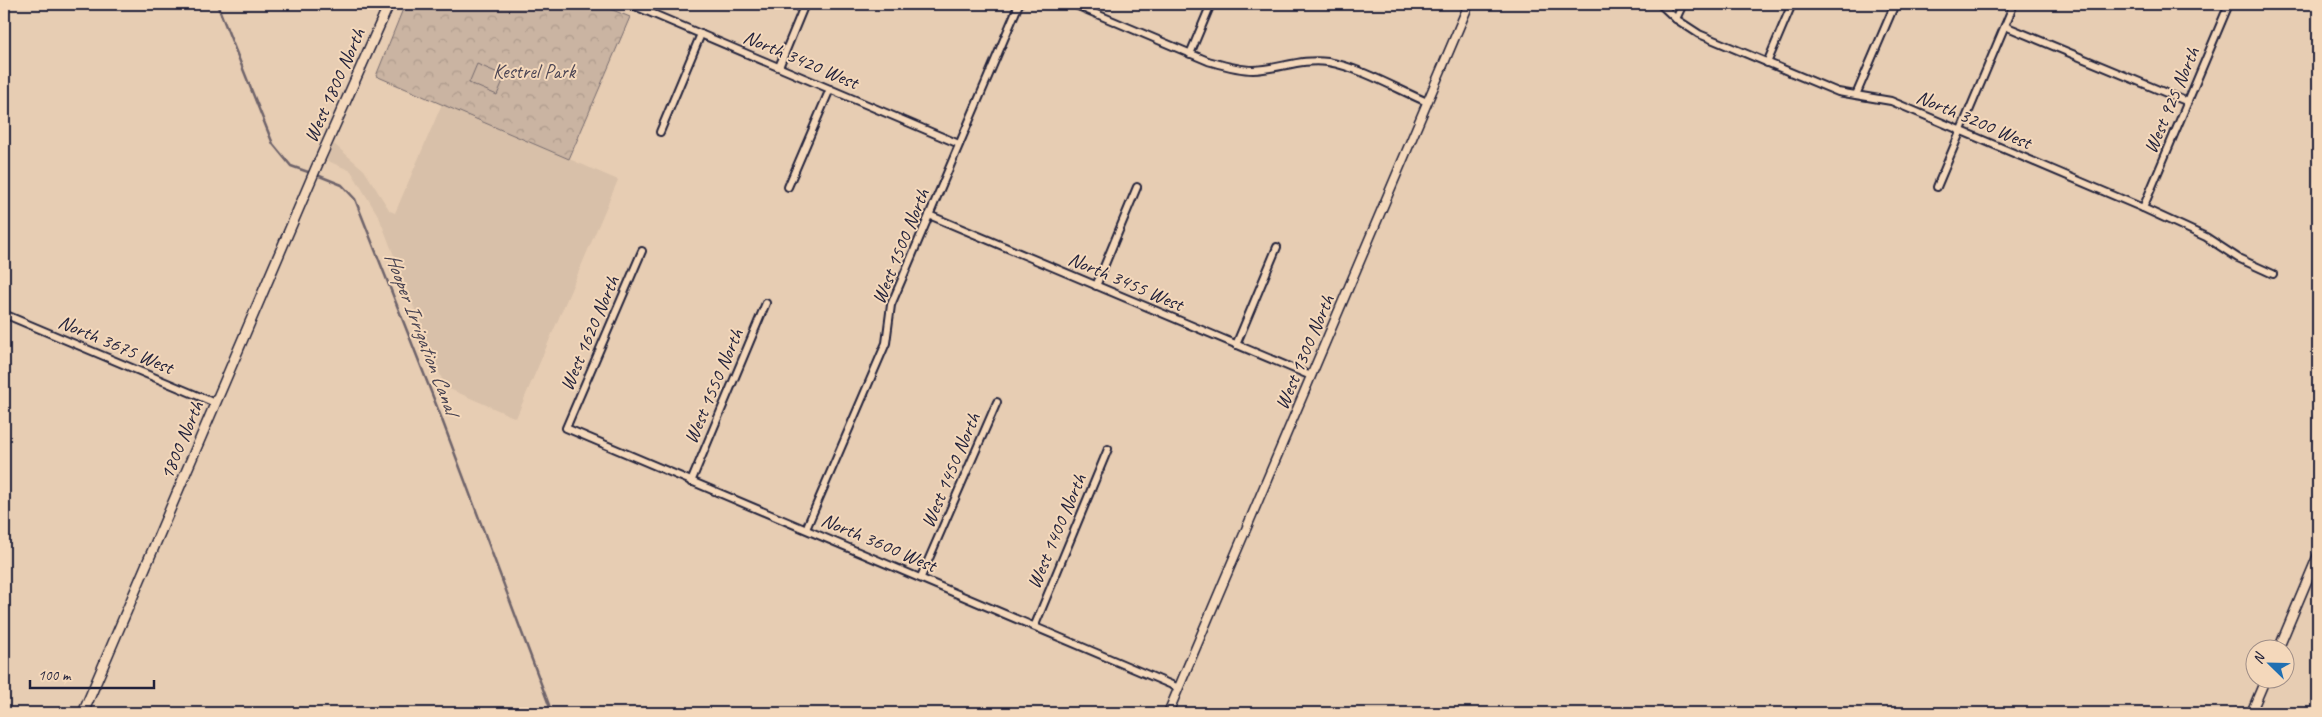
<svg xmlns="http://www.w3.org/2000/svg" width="2322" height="717" font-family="Caveat,sans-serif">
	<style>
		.built { fill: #d8c0a9 }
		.forest { fill: url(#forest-crowns); stroke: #766b6e }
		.garden { fill: #cab4a2; stroke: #766b6e }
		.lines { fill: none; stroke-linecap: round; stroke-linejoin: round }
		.stream { stroke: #6e636a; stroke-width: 2.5 }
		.minor-casing { stroke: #22223b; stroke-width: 10 }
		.tertiary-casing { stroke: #22223b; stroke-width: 11 }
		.secondary-casing { stroke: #22223b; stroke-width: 12 }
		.minor { stroke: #f4d8bb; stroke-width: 6 }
		.tertiary { stroke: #f4d8bb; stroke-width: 8 }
		.secondary { stroke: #f4d8bb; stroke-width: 9 }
		.labels { text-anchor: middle; stroke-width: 4; stroke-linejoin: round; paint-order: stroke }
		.street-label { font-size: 20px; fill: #22223b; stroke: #f4d8bb }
		.park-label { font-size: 20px; fill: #4c4655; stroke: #f4d8bb }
		.water-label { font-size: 21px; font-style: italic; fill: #484352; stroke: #f4d8bb }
	</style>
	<defs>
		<pattern id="forest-crowns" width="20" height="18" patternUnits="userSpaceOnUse" patternTransform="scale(1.25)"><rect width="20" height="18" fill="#cab4a2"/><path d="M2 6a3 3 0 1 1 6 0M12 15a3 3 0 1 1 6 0" fill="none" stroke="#ad9a8c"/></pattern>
	</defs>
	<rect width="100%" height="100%" fill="#e7cdb3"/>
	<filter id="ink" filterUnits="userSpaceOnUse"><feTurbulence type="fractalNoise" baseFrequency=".02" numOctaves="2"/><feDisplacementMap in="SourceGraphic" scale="10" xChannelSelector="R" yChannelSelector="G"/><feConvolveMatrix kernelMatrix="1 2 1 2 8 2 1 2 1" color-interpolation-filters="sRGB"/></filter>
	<g filter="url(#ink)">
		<polygon class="built" points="442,104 618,180 516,418 445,387 379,217 351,171 326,160 334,144 364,170 390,211 395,213"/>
		<polygon class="forest" points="405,4 598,4 630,17 569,159 376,76"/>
		<polygon class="garden" points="477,64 505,76 497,95 469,83"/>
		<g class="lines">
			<g class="stream">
				<polyline points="217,4 273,144 291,166 311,173"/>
				<polyline points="317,175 342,185 355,199 441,417 552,713"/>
			</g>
			<g class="minor-casing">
				<g id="minor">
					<polyline points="630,4 959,144"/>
					<path d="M 1073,4 L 1208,61 C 1222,65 1238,70 1253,70 C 1279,69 1302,58 1328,62 C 1359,67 1399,90 1427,102"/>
					<polyline points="1660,4 1676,19 1699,34 1838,92 1891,101 2143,208 2206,237 2238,258 2273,274"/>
					<polyline points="1676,19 1683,4"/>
					<polyline points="2005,26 2188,102"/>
					<polyline points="1190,54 1211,4"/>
					<polyline points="1767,63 1792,4"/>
					<polyline points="779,67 805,4"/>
					<polyline points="1856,95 1895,4"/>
					<polyline points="660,132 701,34"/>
					<polyline points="788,187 830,89"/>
					<polyline points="1937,187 2014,4"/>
					<polyline points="2143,208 2229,4"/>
					<polyline points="929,215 1311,376"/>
					<polyline points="642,251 566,428 1179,688"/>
					<polyline points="1096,286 1137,187"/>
					<polyline points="4,314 215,403"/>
					<polyline points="1236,345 1277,247"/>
					<polyline points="691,482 766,303"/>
					<polyline points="806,529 886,343 891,305 1019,4"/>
					<polyline points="921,577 997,402"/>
					<polyline points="1035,625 1108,449"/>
				</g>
			</g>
			<g class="tertiary-casing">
				<g id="tertiary">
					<polyline points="2278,650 2318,555"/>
					<polyline points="1168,713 1469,4"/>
					<polyline points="2251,713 2265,680"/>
				</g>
			</g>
			<g class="secondary-casing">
				<polyline id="secondary" points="83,713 316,168 389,4"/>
			</g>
			<use href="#minor" class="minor"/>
			<use href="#tertiary" class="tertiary"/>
			<use href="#secondary" class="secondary"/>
		</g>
	</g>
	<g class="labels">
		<g class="street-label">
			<text transform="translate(801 59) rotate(23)" y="7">North 3420 West</text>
			<text transform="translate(334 85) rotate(-66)" y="7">West 1800 North</text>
			<text transform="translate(2171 100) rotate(-67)" y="7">West 925 North</text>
			<text transform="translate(1974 119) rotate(23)" y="7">North 3200 West</text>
			<text transform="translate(900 246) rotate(-68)" y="7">West 1500 North</text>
			<text transform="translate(1126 281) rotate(23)" y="7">North 3455 West</text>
			<text transform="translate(589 333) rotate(-67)" y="7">West 1620 North</text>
			<text transform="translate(116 344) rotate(23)" y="7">North 3675 West</text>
			<text transform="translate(1304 352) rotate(-67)" y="7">West 1300 North</text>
			<text transform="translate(713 386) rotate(-67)" y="7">West 1550 North</text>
			<text transform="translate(181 440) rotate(-67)" y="7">1800 North</text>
			<text transform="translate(950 470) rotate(-67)" y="7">West 1450 North</text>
			<text transform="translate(1056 531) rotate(-67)" y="7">West 1400 North</text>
			<text transform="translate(879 542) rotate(23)" y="7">North 3600 West</text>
		</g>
		<g class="park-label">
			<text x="534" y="78">Kestrel Park</text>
		</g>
		<g class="water-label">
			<text transform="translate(422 333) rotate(69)" y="7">Hooper Irrigation Canal</text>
		</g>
	</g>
	<rect width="2322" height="717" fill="none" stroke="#f4d8bb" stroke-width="20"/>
	<rect x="10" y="10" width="2302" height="697" fill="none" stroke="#22223b" stroke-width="2" filter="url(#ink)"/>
	<g transform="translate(2270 664) rotate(293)"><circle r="24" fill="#f4d8bb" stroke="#a08f88"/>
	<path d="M0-4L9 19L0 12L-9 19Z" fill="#1f6fb2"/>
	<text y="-8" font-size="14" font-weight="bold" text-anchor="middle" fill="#22223b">N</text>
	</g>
	<path d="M30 680v8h124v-8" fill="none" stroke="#22223b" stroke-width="2.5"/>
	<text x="38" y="680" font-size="15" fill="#22223b" stroke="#f4d8bb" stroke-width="4" paint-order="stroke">100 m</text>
</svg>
